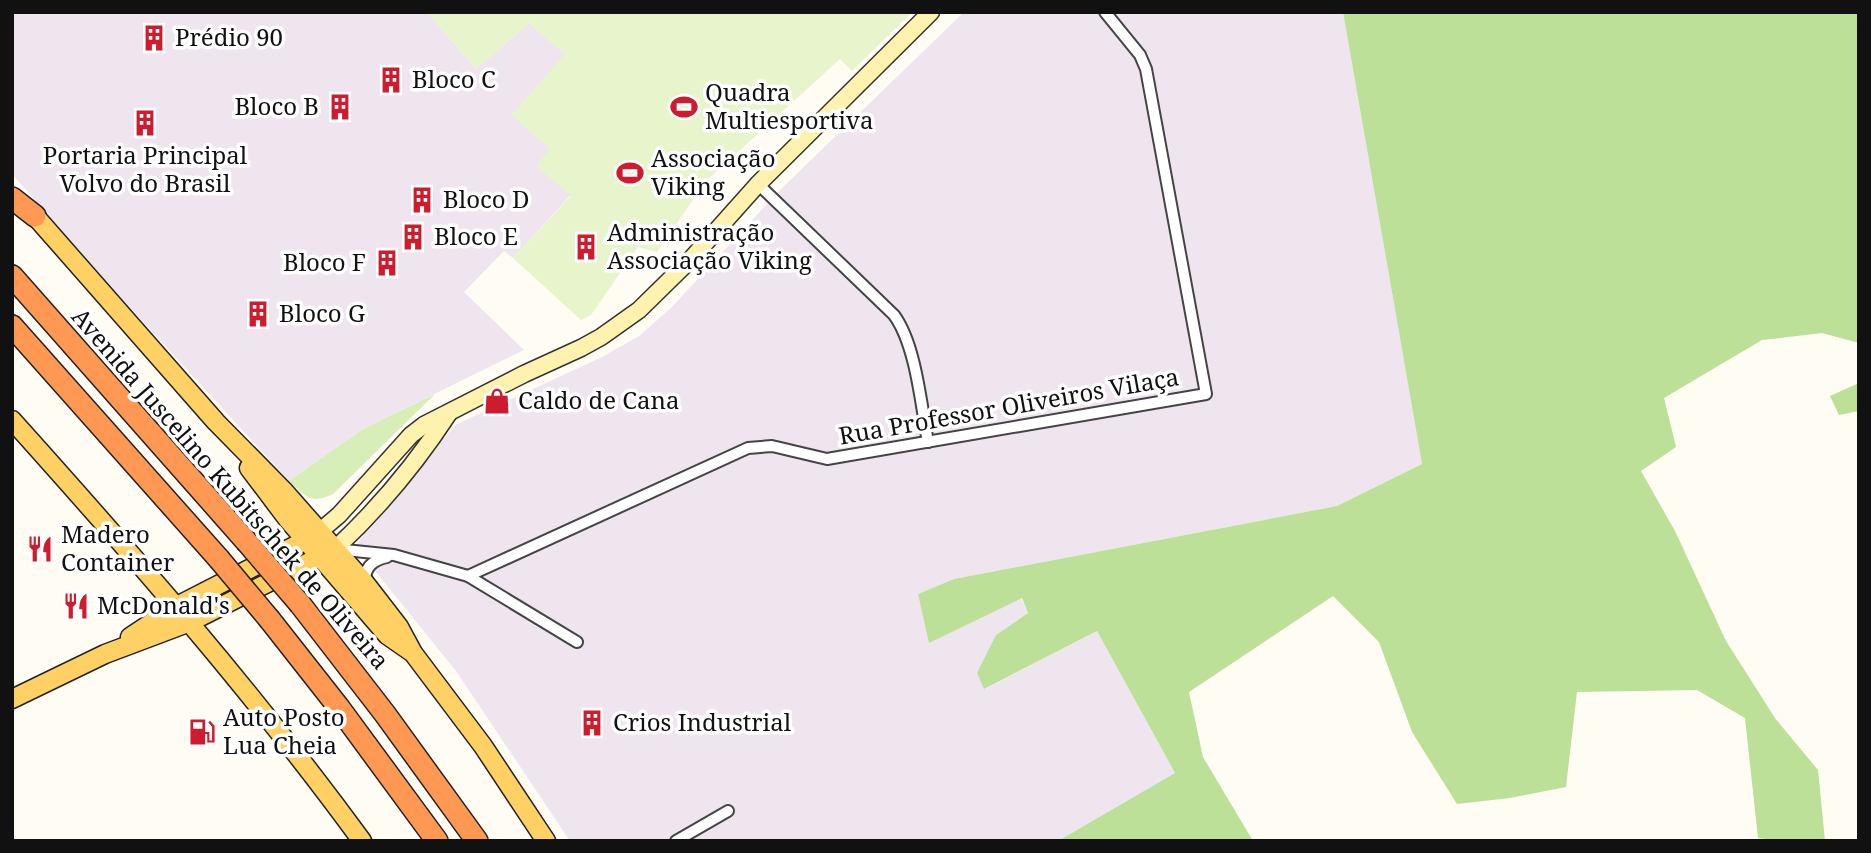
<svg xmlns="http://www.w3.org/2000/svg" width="1871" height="853" font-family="'Noto Serif',serif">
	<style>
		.industrial { fill: #eee5ef }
		.green { fill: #d7eeb9 }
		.forest { fill: #bce097 }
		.pitch { fill: #e8f4cc }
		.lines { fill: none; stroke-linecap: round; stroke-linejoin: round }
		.street-casing { stroke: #444; stroke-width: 14 }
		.secondary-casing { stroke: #333; stroke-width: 19 }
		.primary-casing { stroke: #222; stroke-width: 21 }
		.highway-casing { stroke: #222; stroke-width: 24 }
		.street { stroke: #fff; stroke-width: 10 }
		.secondary { stroke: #fff2af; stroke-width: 16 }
		.primary { stroke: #ffd164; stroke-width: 18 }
		.highway { stroke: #ff9852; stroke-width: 21 }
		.highway-bridge-casing { stroke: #222; stroke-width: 24; stroke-linecap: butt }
		.highway-bridge { stroke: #ff9852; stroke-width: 21 }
		.labels { text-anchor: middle; stroke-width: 7; stroke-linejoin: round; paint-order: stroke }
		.poi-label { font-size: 24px; fill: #111; stroke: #fff; text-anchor: start }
		.street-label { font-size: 24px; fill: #111; stroke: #fff }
	</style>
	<rect width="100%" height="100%" fill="#fffcf4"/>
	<g class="industrial">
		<polygon points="12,12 427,12 476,69 529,23 565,54 550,150 537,166 571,195 513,258 504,251 464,292 524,350 363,429 289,481 114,290 12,174"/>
		<polygon points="964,12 1343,12 1422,464 1337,506 954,579 918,594 930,642 1021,598 1028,613 996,635 985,689 1097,631 1175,773 1058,841 570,841 456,671 355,546 455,425 602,357 639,336 671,308 780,190"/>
	</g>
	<path class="green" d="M 435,394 L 333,494 C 310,505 306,496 289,481 L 363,429 Z"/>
	<g class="forest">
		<polygon points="1343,12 1859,12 1859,343 1822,333 1762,340 1664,398 1676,447 1641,471 1675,531 1726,641 1775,718 1818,770 1825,841 1781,841 1758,838 1745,718 1697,690 1577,692 1566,787 1510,798 1457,804 1412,732 1379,642 1333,596 1189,692 1203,757 1253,841 1058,841 1175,773 1097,631 984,689 977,673 996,635 1028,613 1022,598 929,643 918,594 954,579 1337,506 1422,464"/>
		<polygon points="1859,383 1859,411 1839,415 1830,396"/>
	</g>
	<polygon class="pitch" points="427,12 912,12 852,71 840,59 706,181 657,252 638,247 591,315 581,320 513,258 571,196 536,166 550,149 511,115 565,54 529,23 476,69"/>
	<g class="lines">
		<g class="street-casing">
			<g id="street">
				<path d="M 758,184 L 894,315 C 916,345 921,405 928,442"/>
				<polyline points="335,549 394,555 468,576 577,642"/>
				<polyline points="468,576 748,448 772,446 827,459 1206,394 1146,69 1140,55 1105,12"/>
				<path d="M 365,583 C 364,567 373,560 387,557"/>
				<polyline points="676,841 728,811"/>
			</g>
		</g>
		<g class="secondary-casing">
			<g id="secondary">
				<polyline points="319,532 339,515 411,435 424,425 524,374 581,348 601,337 639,310 691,259 758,184 931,12"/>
				<path d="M 335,549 C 378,509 417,462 449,413"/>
			</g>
		</g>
		<g class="primary-casing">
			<g id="primary">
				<polyline points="35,216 216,422 283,490 365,583 399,627 413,653 483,746 546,841"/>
				<path d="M 12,420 C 135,557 253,692 362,841"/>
				<polyline points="249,468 289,521 387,635 410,651"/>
				<polyline points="130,637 177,606 314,536"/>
				<polyline points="12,699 105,654 190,622 335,549"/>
			</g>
		</g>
		<g class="highway-casing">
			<g id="highway">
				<polyline points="12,198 35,216"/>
				<polyline points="12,276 246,541"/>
				<polyline points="12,326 219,559"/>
				<polyline points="300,604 385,714 477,841"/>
				<polyline points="270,620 340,709 437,841"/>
			</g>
		</g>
		<use href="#street" class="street"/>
		<use href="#secondary" class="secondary"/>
		<use href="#primary" class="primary"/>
		<use href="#highway" class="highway"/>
		<g class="highway-bridge-casing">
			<g id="highway-bridge">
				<polyline points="246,541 300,604"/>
				<polyline points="219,559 270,620"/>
			</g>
		</g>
		<use href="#highway-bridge" class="highway-bridge"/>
	</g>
	<defs>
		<g id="building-bare" transform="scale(2.1)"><path d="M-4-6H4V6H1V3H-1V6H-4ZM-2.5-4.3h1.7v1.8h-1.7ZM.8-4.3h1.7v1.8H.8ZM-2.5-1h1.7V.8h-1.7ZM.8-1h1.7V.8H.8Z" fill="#ce1b2d" stroke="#fff" stroke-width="2.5" paint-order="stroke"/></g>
		<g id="stadium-bare" transform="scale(2.1)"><path d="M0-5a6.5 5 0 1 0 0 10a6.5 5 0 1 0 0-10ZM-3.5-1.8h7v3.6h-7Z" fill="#ce1b2d" stroke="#fff" stroke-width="2.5" paint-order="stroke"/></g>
		<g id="shop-bare" transform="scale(2.1)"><path d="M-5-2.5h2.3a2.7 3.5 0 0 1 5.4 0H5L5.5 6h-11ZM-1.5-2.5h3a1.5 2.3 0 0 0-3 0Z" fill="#ce1b2d" stroke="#fff" stroke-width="2.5" paint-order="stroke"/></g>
		<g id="restaurant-bare" transform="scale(2.1)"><path d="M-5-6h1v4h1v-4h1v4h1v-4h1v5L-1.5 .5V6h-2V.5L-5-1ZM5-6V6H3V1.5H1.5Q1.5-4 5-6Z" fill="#ce1b2d" stroke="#fff" stroke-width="2.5" paint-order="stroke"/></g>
		<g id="fuel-bare" transform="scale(2.1)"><path d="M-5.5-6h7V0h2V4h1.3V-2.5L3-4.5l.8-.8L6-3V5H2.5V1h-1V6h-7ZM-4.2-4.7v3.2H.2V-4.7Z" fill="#ce1b2d" stroke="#fff" stroke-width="2.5" paint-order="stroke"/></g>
	</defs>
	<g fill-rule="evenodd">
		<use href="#building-bare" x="154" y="38"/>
		<use href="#building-bare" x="391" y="80"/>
		<use href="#building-bare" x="340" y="107"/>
		<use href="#stadium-bare" x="684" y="107"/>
		<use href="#building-bare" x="145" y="123"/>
		<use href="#stadium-bare" x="630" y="173"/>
		<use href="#building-bare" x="422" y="200"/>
		<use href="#building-bare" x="413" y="237"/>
		<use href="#building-bare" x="586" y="247"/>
		<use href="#building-bare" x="387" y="263"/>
		<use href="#building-bare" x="258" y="314"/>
		<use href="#shop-bare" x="497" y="401"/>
		<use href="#restaurant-bare" x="40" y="549"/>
		<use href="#restaurant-bare" x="76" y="606"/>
		<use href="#building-bare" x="592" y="723"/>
		<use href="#fuel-bare" x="202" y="732"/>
	</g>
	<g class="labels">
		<g class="poi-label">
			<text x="175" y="46">Prédio 90</text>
			<text x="412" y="88">Bloco C</text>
			<text x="705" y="101">Quadra<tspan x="705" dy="28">Multiesportiva</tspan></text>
			<text x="319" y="115" text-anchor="end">Bloco B</text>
			<text x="145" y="164" text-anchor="middle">Portaria Principal<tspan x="145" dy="28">Volvo do Brasil</tspan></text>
			<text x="651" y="167">Associação<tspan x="651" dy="28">Viking</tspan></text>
			<text x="443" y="208">Bloco D</text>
			<text x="607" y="241">Administração<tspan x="607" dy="28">Associação Viking</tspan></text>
			<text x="434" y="245">Bloco E</text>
			<text x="366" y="271" text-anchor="end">Bloco F</text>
			<text x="279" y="322">Bloco G</text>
			<text x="518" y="409">Caldo de Cana</text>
			<text x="61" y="543">Madero<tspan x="61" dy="28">Container</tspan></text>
			<text x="97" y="614">McDonald's</text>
			<text x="223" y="726">Auto Posto<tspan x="223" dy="28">Lua Cheia</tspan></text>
			<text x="613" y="731">Crios Industrial</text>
		</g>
		<g class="street-label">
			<text transform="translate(1009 407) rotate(-10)" y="8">Rua Professor Oliveiros Vilaça</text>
			<text transform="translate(230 489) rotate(49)" y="8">Avenida Juscelino Kubitschek de Oliveira</text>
		</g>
	</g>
	<rect width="1871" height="853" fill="none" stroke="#111111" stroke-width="28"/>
</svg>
